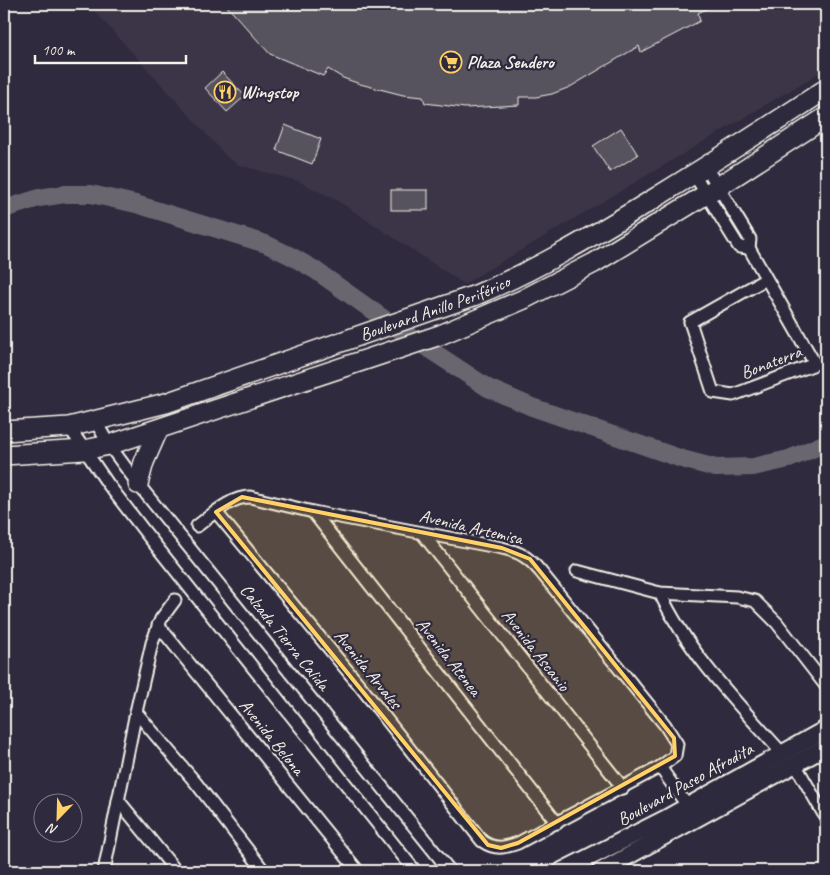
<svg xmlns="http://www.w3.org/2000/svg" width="830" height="875" font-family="Caveat,sans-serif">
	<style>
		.built { fill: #3b3647 }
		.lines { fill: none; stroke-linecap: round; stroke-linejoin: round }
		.river { stroke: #6a6670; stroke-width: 18 }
		.building { fill: #56525f; stroke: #f4f1e8 }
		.street-casing { stroke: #f4f1e8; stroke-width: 15 }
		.secondary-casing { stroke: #f4f1e8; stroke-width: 20 }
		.primary-casing { stroke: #f4f1e8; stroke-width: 22 }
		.street { stroke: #2f2a3d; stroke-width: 11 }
		.secondary { stroke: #2f2a3d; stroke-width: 16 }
		.primary { stroke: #2f2a3d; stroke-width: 19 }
		.marked { fill: #ffd166; fill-opacity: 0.2; stroke: #ffd166; stroke-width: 4; stroke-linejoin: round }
		.labels { text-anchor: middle; stroke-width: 4.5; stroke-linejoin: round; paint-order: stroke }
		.poi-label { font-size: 18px; font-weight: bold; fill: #f4f1e8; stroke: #2f2a3d; text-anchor: start }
		.street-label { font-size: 18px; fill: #f4f1e8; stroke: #2f2a3d }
	</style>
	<rect width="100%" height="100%" fill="#2f2a3d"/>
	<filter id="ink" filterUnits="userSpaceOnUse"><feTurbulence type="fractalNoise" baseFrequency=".02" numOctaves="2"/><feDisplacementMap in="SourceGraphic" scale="10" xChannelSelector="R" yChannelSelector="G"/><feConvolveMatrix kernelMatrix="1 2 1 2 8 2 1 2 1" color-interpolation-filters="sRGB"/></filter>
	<g filter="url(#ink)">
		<polygon class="built" points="88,4 826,4 826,69 464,284 338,201 298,181 239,165 228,158"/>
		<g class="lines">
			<polyline class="river" points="4,209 39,198 65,194 91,194 136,204 266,244 291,256 315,270 397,328 488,388 532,407 682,459 716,468 753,467 789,459 826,443"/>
		</g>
		<g class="building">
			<polygon points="225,4 716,4 698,13 700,21 641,52 639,46 570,87 552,94 536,97 519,97 519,105 465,108 425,103 423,97 403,95 360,84 343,78 328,69 323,76 270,54"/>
			<polygon points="222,72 245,96 227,112 205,88"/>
			<polygon points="285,125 321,139 312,164 276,150"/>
			<polygon points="621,128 638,155 610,172 593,146"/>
			<rect x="391" y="190" width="37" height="20"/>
		</g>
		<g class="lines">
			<g class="street-casing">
				<g id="street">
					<polyline points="706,167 750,239 749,248"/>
					<polyline points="694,174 739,247 749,248"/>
					<polyline points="749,248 815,364 733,395 713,392 690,322 766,279"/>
					<polyline points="96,422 109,445 138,484 450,871"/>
					<polyline points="69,427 108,484 145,532 415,871"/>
					<polyline points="313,512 557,823"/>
					<path d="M 197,526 C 212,515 230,497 250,497 L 313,512 L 502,548 C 520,552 528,557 540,571 L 665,725 L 677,744 L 675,756 L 660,767 L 518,843 C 504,848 495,850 482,841 L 361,687 L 216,512"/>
					<polyline points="422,533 623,788"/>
					<polyline points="577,571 660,593 737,597 755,601 777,623 826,686"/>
					<path d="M 660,593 C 688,653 738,704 782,753"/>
					<polyline points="158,625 358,871"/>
					<polyline points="136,712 196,783 264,871"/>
					<polyline points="795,764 826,818"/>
					<polyline points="660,767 691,811"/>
					<polyline points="118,800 176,871"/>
					<polyline points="104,871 136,712 152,643 161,619 175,600"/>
				</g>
			</g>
			<g class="secondary-casing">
				<g id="secondary">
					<polyline points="562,871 665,819 826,729"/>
					<polyline points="601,871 826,747"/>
				</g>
			</g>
			<g class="primary-casing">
				<g id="primary">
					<path id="s1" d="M 4,431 L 69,427 L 166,403 L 476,295 C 536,270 591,237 647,203 C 707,166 767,128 826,89"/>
					<polyline points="4,455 84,450 109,445 440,335 522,300 594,263 718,187 826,117"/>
					<polyline points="138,484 144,462 158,430"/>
				</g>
			</g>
			<use href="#street" class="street"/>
			<use href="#secondary" class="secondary"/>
			<use href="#primary" class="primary"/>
		</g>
	</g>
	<path class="marked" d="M 242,497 L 502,548 L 530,559 L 674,738 L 675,756 L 518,843 L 501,848 L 488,845 L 216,512 Z"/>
	<defs>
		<g id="supermarket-ring" transform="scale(1.125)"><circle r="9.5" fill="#2f2a3d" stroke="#ffd166" stroke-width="1.5"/><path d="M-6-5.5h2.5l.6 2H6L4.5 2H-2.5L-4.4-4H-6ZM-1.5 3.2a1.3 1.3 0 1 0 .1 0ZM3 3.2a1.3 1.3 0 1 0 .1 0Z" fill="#ffd166"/></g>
		<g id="restaurant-ring" transform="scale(1.125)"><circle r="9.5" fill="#2f2a3d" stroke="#ffd166" stroke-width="1.5"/><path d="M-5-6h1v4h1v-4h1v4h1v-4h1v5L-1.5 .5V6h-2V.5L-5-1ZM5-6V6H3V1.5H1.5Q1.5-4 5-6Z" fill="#ffd166"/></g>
	</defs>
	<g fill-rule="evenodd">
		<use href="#supermarket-ring" x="451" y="62"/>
		<use href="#restaurant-ring" x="225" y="92"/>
	</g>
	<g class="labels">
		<g class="poi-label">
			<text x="467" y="68">Plaza Sendero</text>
			<text x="241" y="98">Wingstop</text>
		</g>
		<g class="street-label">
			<text dy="6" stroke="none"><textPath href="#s1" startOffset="450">Boulevard Anillo Periférico</textPath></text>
			<text transform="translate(771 362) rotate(-21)" y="6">Bonaterra</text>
			<text transform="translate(471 527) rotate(13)" y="6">Avenida Artemisa</text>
			<text transform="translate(285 637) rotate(51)" y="6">Calzada Tierra Calida</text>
			<text transform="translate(536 650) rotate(52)" y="6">Avenida Ascanio</text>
			<text transform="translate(449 657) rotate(52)" y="6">Avenida Atenea</text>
			<text transform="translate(368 669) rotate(51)" y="6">Avenida Arvales</text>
			<text transform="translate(272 737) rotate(51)" y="6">Avenida Belona</text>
			<text transform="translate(685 784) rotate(-29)" y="6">Boulevard Paseo Afrodita</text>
		</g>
	</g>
	<rect width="830" height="875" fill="none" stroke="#2f2a3d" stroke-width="20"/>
	<rect x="10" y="10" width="810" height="855" fill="none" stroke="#f4f1e8" stroke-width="2" filter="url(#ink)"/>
	<g transform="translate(58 818) rotate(203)"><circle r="24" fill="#2f2a3d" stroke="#7e7a81"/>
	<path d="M0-4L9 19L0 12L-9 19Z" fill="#ffd166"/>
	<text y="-8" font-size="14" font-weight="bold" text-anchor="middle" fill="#f4f1e8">N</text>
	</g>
	<path d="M35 55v8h151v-8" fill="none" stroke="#f4f1e8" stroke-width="2.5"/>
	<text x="42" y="55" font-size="15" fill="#f4f1e8" stroke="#2f2a3d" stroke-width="4" paint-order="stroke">100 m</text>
</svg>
